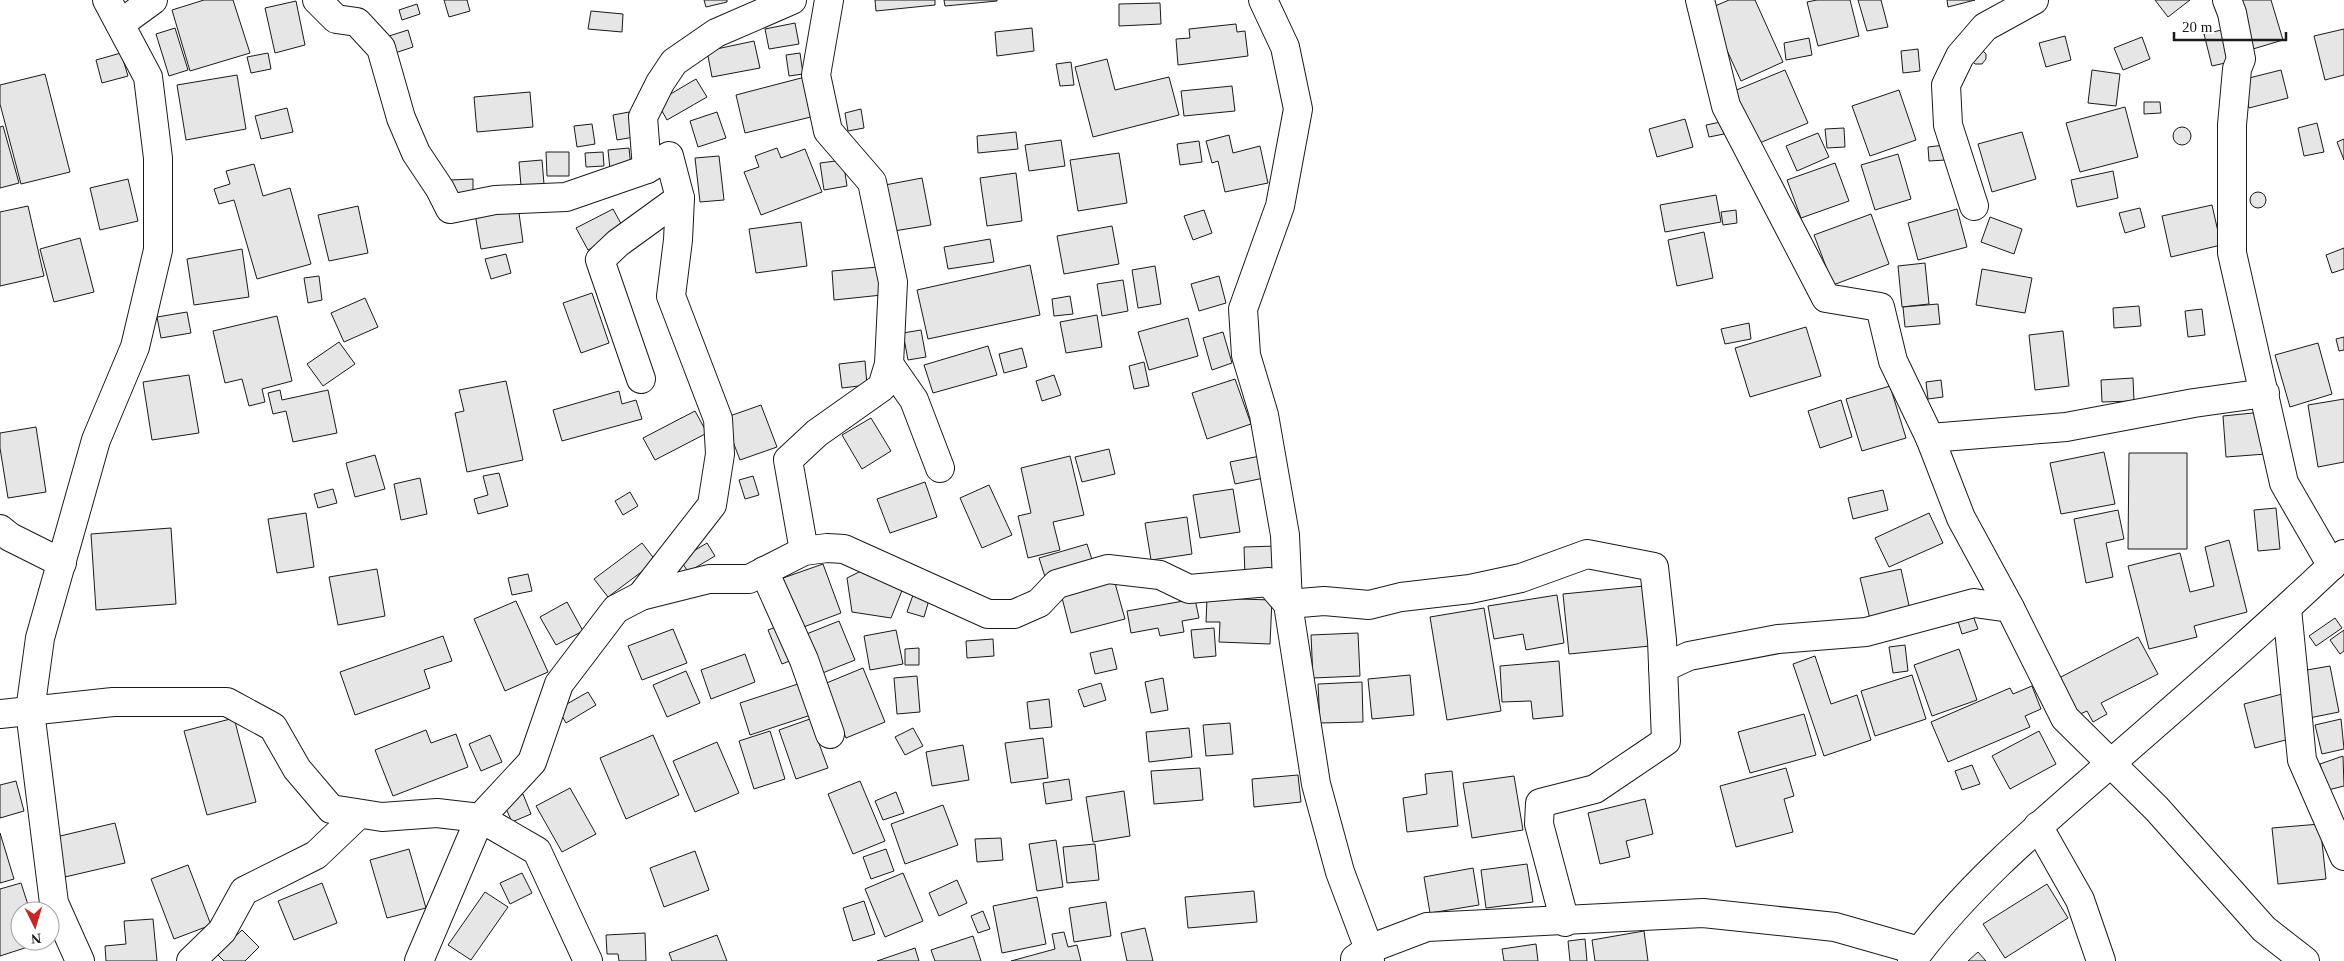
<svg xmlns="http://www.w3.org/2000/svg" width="2344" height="961" font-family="Georgia,serif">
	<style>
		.building { fill: #e6e6e6; stroke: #1a1a1a }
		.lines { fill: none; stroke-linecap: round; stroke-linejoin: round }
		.minor-casing { stroke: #1a1a1a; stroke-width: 30 }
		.minor { stroke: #fff; stroke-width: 28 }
	</style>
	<rect width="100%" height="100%" fill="#fff"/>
	<g class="building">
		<polygon points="204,0 233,0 250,53 190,71 172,10"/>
		<polygon points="444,0 467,0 470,11 449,17"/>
		<polygon points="704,0 727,0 727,2 706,7"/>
		<polygon points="875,0 935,0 935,5 876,11"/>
		<polygon points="944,0 997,0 997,1 945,6"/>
		<polygon points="1729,0 1755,0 1783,62 1741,81 1708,9"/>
		<polygon points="1817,0 1850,0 1859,36 1818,46 1807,2"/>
		<polygon points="1858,0 1881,0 1888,27 1867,31"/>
		<polygon points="1947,0 1975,0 1948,7"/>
		<polygon points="2155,0 2190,0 2168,17"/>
		<polygon points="2238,0 2271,0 2283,40 2253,49"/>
		<polygon points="296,1 305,45 275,53 265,8"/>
		<polygon points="1160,3 1161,24 1119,26 1119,4"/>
		<polygon points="417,4 420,14 402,20 399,10"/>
		<polygon points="591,11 623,14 622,32 588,29"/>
		<polygon points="795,23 799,44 769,49 765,29"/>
		<polygon points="1236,24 1237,32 1245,31 1248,56 1178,65 1176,39 1190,38 1189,29"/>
		<polygon points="175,28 188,70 169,76 156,34"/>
		<polygon points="1032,28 1034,51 997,56 995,32"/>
		<polygon points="2226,29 2234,61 2212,66 2204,34"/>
		<polygon points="2344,29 2344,75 2325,80 2314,36"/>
		<polygon points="408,30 413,47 395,53 389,36"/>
		<polygon points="2065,36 2071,60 2046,67 2039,43"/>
		<polygon points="2142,37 2150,59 2123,70 2114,48"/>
		<polygon points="1809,38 1812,55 1786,60 1784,43"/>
		<polygon points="754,41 760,68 712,77 707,51"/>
		<polygon points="1918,49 1920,71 1903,73 1901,51"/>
		<polygon points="1981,49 1986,54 1986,59 1982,64 1975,64 1971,60"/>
		<polygon points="121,53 128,76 102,83 96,60"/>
		<polygon points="268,53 271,69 251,73 247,57"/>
		<polygon points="800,53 803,74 789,76 786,55"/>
		<polygon points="1107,59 1115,90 1169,77 1179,115 1093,137 1075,67"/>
		<polygon points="1071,62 1074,85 1060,86 1056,64"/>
		<polygon points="1785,70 1808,123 1757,144 1734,91"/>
		<polygon points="2092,70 2120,74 2116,106 2088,103"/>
		<polygon points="2281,70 2288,98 2249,108 2241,80"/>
		<polygon points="45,74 70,172 21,184 0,104 0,85"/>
		<polygon points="237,75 246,129 186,140 177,85"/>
		<polygon points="805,77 815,116 745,133 736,95"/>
		<polygon points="696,79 707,97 667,120 657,102"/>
		<polygon points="1232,86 1235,111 1184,116 1181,91"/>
		<polygon points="1899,90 1916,140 1870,156 1852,106"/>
		<polygon points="530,92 533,127 477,132 474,97"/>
		<polygon points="2144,102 2160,102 2161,113 2144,114"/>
		<polygon points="2125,107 2138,157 2080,172 2066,123"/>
		<polygon points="287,108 293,132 261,139 255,116"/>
		<polygon points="861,109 864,128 848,131 845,113"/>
		<polygon points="629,112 634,137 617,140 613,115"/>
		<polygon points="717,112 726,138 698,147 690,121"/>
		<polygon points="1685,119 1693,147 1657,157 1649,129"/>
		<polygon points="1721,122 1724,134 1709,137 1706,125"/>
		<polygon points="2317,123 2324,152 2304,156 2298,128"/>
		<polygon points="592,124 595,144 577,147 574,126"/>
		<polygon points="3,126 19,183 0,188 0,127"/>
		<circle cx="2182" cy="136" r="9"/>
		<polygon points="1844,128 1845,147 1827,148 1825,129"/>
		<polygon points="1016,132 1018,149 978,153 977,136"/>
		<polygon points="2022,132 2036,179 1992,192 1978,144"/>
		<polygon points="1818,133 1829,157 1797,171 1786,146"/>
		<polygon points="1229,135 1233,153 1260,146 1268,183 1225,192 1218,161 1212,163 1206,141"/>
		<polygon points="2344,139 2344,160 2337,142"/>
		<polygon points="1061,140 1065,166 1029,171 1025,145"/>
		<polygon points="1199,141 1202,162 1180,165 1177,144"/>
		<polygon points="1945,145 1946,160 1929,161 1928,147"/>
		<polygon points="629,148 631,167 610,169 608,150"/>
		<polygon points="777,148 781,158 805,149 822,192 761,215 744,172 759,167 755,156"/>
		<polygon points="546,152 569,152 569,176 547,176"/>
		<polygon points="603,152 604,166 586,167 585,153"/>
		<polygon points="1119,153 1127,203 1078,211 1070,160"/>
		<polygon points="1898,154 1911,199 1875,210 1861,165"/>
		<polygon points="719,156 724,200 700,202 695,158"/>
		<polygon points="542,160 544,184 521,186 519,162"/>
		<polygon points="843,160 847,186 824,190 820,163"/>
		<polygon points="1835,163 1849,201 1801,218 1787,180"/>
		<polygon points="254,164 263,196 290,188 311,264 257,279 234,200 219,204 214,189 230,184 226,171"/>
		<polygon points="2113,171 2118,198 2077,207 2071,180"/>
		<polygon points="1016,173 1022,221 987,226 980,178"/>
		<polygon points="922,178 931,225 894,231 885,185"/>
		<polygon points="128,179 138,221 100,230 90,188"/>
		<polygon points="473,179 473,199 451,200 450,180"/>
		<circle cx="2258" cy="200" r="8"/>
		<polygon points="1716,195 1721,222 1665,232 1660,205"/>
		<polygon points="2212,205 2221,245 2171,257 2162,216"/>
		<polygon points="28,206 44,276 0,286 0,212"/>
		<polygon points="358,206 368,253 329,261 318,215"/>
		<polygon points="518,206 523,242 481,249 475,214"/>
		<polygon points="2140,208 2145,227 2125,233 2119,213"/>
		<polygon points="613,209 625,231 588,250 576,228"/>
		<polygon points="1957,209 1967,247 1918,260 1908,223"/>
		<polygon points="1204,210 1212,233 1193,240 1184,216"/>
		<polygon points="1736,210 1737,223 1723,225 1721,212"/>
		<polygon points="1871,214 1889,264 1833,285 1814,235"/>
		<polygon points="1990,217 2022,229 2014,254 1981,242"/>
		<polygon points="801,222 807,266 756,273 749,229"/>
		<polygon points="1112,226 1119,264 1064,274 1057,236"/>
		<polygon points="1704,232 1713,278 1677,286 1668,240"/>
		<polygon points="80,238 94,292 54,302 40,249"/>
		<polygon points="990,239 994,262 948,269 944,247"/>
		<polygon points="2344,248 2344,269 2332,273 2326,255"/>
		<polygon points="242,249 249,297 194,305 187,259"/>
		<polygon points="506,254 511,273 491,279 485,259"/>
		<polygon points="1925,263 1929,304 1902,307 1898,266"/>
		<polygon points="1030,265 1040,315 928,339 917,290"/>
		<polygon points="1155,266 1161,304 1138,308 1132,270"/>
		<polygon points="878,267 882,295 834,300 832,271"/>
		<polygon points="1982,269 2032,278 2025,313 1976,305"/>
		<polygon points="319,276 322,300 308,303 304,278"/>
		<polygon points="1219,276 1226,303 1199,311 1191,284"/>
		<polygon points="1123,280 1128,311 1102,316 1097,284"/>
		<polygon points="592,293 609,343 581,353 563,303"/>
		<polygon points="1070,296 1073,314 1054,316 1052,299"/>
		<polygon points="365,298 378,327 344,342 331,313"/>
		<polygon points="1938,304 1940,324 1905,327 1903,307"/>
		<polygon points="2139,306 2141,326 2114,328 2113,308"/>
		<polygon points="2202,309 2205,335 2188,337 2185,311"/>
		<polygon points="187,312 191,333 161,338 157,317"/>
		<polygon points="1097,315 1102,347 1066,353 1060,322"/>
		<polygon points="277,316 292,381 262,389 265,402 249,406 242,379 225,383 213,331"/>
		<polygon points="1188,318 1198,356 1149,370 1138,332"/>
		<polygon points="1749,323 1751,339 1725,344 1721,329"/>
		<polygon points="1806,327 1821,376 1750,397 1735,348"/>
		<polygon points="921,330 926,357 908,360 903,333"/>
		<polygon points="2063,331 2069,386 2035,390 2029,335"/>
		<polygon points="1223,332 1232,363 1212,370 1203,338"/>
		<polygon points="2344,337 2344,350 2339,351 2336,339"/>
		<polygon points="339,342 355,364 323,386 307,364"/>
		<polygon points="2318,343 2332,394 2290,407 2275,355"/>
		<polygon points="988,346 997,375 933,393 924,365"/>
		<polygon points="1022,348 1027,367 1004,373 999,354"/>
		<polygon points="865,361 867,385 842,388 839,364"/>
		<polygon points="1144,362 1149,386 1134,389 1129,366"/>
		<polygon points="189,375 199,433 152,440 143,382"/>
		<polygon points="1054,375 1061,395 1042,401 1036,381"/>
		<polygon points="2133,378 2134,401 2102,402 2101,380"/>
		<polygon points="1235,379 1251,424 1207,439 1192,393"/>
		<polygon points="1941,380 1943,397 1928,399 1926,382"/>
		<polygon points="506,381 523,460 467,472 455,413 464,411 459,390"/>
		<polygon points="1890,386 1906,438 1862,451 1846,399"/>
		<polygon points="280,390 282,400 328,390 337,433 293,442 286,411 273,414 268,393"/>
		<polygon points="619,391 622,404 636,400 642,419 562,441 553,410"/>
		<polygon points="2344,399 2344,462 2318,467 2308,405"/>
		<polygon points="1841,400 1852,437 1820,448 1808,411"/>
		<polygon points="761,405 777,447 740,460 724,418"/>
		<polygon points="695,411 707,433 655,460 643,438"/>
		<polygon points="2263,412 2266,454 2226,457 2223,416"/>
		<polygon points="871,418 891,451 862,469 842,435"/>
		<polygon points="36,427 46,492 8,498 0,448 0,433"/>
		<polygon points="1109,449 1115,474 1082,482 1075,457"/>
		<polygon points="2104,452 2115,504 2061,514 2050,463"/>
		<polygon points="2129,453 2187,453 2187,549 2128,549"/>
		<polygon points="375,455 385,489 355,497 346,463"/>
		<polygon points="1070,456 1084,515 1053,522 1060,550 1028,558 1018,516 1031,513 1021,468"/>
		<polygon points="1260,456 1264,478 1235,484 1230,462"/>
		<polygon points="499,473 508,506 478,514 474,499 488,495 483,476"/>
		<polygon points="753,476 759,495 745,499 739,480"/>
		<polygon points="420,478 427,514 401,520 394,484"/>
		<polygon points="925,482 937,517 890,533 877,499"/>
		<polygon points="989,485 1012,535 982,548 960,498"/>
		<polygon points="333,489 337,503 318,508 314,494"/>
		<polygon points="1233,489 1240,532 1200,538 1193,495"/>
		<polygon points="1883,490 1888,510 1853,519 1848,498"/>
		<polygon points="630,492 638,506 623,515 615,501"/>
		<polygon points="2276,508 2280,549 2258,551 2254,510"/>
		<polygon points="2118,510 2124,539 2106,543 2113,577 2086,583 2074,519"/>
		<polygon points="306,513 314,567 277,573 268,519"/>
		<polygon points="1929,513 1943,543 1889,567 1875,538"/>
		<polygon points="1187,517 1192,554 1151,560 1145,523"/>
		<polygon points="171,528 176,604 96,610 91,534"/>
		<polygon points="2229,540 2247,612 2194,626 2197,637 2149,649 2128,566 2180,553 2190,592 2214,586 2205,547"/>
		<polygon points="642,543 656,561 608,597 594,579"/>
		<polygon points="707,543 715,556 688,572 680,559"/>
		<polygon points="1087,544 1095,569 1047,583 1039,558"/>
		<polygon points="1278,546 1278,575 1245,576 1244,547"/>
		<polygon points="823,564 841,613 801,628 783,578"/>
		<polygon points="377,569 385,616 338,625 329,577"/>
		<polygon points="1901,569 1910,610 1870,619 1860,578"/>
		<polygon points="861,571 903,588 891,618 852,612 847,578"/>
		<polygon points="528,574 532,591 512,595 508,578"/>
		<polygon points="1113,576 1125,619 1071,633 1060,590"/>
		<polygon points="1644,586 1650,646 1569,654 1563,594"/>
		<polygon points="913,595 929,600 924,617 907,612"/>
		<polygon points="1557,595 1564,643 1526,650 1523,634 1494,639 1488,606"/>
		<polygon points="1207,598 1272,600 1270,644 1219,642 1220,622 1206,622"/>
		<polygon points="1195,599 1199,618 1182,621 1184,632 1160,636 1158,628 1131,633 1127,611"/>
		<polygon points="516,601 548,672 505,691 474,619"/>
		<polygon points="567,602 583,631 556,645 540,617"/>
		<polygon points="1484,608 1501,711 1447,720 1430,617"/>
		<polygon points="1972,613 1978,629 1962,634 1957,618"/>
		<polygon points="2335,618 2342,628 2316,646 2309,636"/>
		<polygon points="839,621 855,660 820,674 804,635"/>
		<polygon points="784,624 797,658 782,664 768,630"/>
		<polygon points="1214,628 1216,656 1194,658 1191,630"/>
		<polygon points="673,629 687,663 642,680 628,646"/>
		<polygon points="896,630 903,664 870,670 864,636"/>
		<polygon points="2344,630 2344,651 2340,654 2330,640"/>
		<polygon points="1358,633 1360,676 1313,678 1311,635"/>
		<polygon points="443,636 452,661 424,670 430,688 355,715 340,672"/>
		<polygon points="2138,637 2158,674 2101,703 2107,714 2093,722 2087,711 2078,715 2059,678"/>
		<polygon points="993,639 994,656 967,658 966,641"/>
		<polygon points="1905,645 1908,671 1893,673 1889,647"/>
		<polygon points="919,648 919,665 905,665 905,649"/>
		<polygon points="1112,648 1117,669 1095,674 1090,653"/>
		<polygon points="1959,649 1977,700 1932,716 1914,665"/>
		<polygon points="745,654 755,682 711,699 701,670"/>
		<polygon points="1815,656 1831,704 1857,695 1871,740 1824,756 1793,664"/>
		<polygon points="1559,661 1563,716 1533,719 1531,701 1502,702 1500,666"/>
		<polygon points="2330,666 2339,712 2309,718 2301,671"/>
		<polygon points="863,668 885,722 846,738 824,684"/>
		<polygon points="686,671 700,703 667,717 653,685"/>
		<polygon points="1410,675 1414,715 1372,719 1368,679"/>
		<polygon points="1912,675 1926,719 1875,736 1861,691"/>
		<polygon points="917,676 920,712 897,714 894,678"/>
		<polygon points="1163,678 1168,710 1151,713 1145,682"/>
		<polygon points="804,682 814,714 750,735 740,703"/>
		<polygon points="1362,682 1363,722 1320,723 1318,684"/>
		<polygon points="1101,683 1106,700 1084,707 1078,690"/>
		<polygon points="2032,686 2041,709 2025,716 2030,727 1948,762 1931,722 2010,688 2013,694"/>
		<polygon points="588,692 596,705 566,723 558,709"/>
		<polygon points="2286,693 2297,737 2255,748 2244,704"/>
		<polygon points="1049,699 1052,727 1030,729 1027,702"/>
		<polygon points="1804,714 1816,755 1750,773 1738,732"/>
		<polygon points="234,718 256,802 207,815 184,731"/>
		<polygon points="810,719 828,768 796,779 779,730"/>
		<polygon points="2341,719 2344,749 2322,754 2315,725"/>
		<polygon points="1230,723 1233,754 1206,756 1203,725"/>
		<polygon points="913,728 923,746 905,755 895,737"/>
		<polygon points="1189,728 1192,757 1149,762 1146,732"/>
		<polygon points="426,730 431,743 456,734 468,767 393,796 375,750"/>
		<polygon points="770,731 785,779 754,789 739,741"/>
		<polygon points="2039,731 2056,764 2010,789 1992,756"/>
		<polygon points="490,735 502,762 481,771 469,744"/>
		<polygon points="653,735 679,795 626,819 600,758"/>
		<polygon points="1043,738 1048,778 1011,783 1005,743"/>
		<polygon points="717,742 739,793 695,812 673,761"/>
		<polygon points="963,745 969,780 932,786 926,752"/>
		<polygon points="2343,756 2344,786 2328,790 2320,764"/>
		<polygon points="1972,765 1980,784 1962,790 1955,771"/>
		<polygon points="1200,768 1203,800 1154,804 1151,771"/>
		<polygon points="1786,768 1794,796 1784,799 1793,832 1736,847 1720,786"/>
		<polygon points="1452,771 1458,826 1407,832 1403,798 1427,794 1425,774"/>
		<polygon points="1298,775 1301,802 1254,807 1252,779"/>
		<polygon points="1514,776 1523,830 1472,838 1463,783"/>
		<polygon points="1069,779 1072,800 1046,804 1043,783"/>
		<polygon points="16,781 24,811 0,818 0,785"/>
		<polygon points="860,781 885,841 853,854 828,794"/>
		<polygon points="570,788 596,834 562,852 536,806"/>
		<polygon points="1124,791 1130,836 1093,842 1086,797"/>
		<polygon points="896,792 904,813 883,820 875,801"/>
		<polygon points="523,794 531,814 512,822 503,802"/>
		<polygon points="1645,799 1653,834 1626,841 1630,857 1600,864 1588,813"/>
		<polygon points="943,805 958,845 905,864 891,824"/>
		<polygon points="115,823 125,863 65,877 56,837"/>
		<polygon points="2320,824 2326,879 2278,884 2272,828"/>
		<polygon points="0,833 14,879 0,883"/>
		<polygon points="1001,838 1003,860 977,862 975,839"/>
		<polygon points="1056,840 1063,887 1037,891 1029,844"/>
		<polygon points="1095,844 1099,880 1067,883 1063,847"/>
		<polygon points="409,849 426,908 387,918 370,860"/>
		<polygon points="886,849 894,871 871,879 863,857"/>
		<polygon points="695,851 709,890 664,907 650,868"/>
		<polygon points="1527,864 1533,902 1486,908 1481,870"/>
		<polygon points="188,865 211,925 174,939 151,879"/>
		<polygon points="1473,868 1479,905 1430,913 1424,877"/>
		<polygon points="522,873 532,893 510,904 500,883"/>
		<polygon points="903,873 923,921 885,937 865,889"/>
		<polygon points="957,880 967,903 939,916 929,893"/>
		<polygon points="21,883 30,911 20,911 20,941 40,941 40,943 0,956 0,889"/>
		<polygon points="322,883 337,923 294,940 278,901"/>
		<polygon points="2047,884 2068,918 2005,958 1983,924"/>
		<polygon points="1254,891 1257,922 1188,928 1185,897"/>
		<polygon points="485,892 508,907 471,960 448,945"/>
		<polygon points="1037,897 1046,944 1002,953 993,906"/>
		<polygon points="864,901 875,934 853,941 843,908"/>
		<polygon points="1106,902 1111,936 1074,942 1069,908"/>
		<polygon points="983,911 990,929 978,933 971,916"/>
		<polygon points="153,919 157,961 106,961 105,946 126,944 124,921"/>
		<polygon points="1145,928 1153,961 1127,961 1121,933"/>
		<polygon points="242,930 259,947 245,961 224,961 217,954"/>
		<polygon points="1644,931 1648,961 1595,961 1592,940"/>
		<polygon points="1064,932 1068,947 1077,945 1081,961 1011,961 1055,949 1052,934"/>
		<polygon points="645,933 646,961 619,961 618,954 607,954 606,935"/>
		<polygon points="717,935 727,961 672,961 669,953"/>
		<polygon points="973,936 981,961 935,961 931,950"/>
		<polygon points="1585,939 1587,961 1570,961 1568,941"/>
		<polygon points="1536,944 1538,961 1504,961 1502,949"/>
		<polygon points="915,948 919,961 877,961"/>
		<polygon points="1978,952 1986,961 1968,961"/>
	</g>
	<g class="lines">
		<g class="minor-casing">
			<g id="minor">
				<polyline points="317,0 336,19 357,22 381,48 401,118 416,153 440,189 450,209 495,200 566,197 647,169 669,156 680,198 678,240 671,296 718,419 720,454 712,505 641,596"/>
				<polyline points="1263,0 1285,47 1298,109 1280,206 1243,309 1246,355 1264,415 1285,535 1288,604 1324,601 1369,605 1401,597 1470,589 1521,578 1587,554 1654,567 1662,640 1666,741 1595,789 1540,803 1539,824 1565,922"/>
				<polyline points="1700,0 1726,106 1826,298 1880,307 1893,361 1930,438 1961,518 2010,608 2065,718 2157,809 2264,929 2305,961"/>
				<polyline points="2227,0 2232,13 2241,59 2237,69 2232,125 2232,253 2284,483 2332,566"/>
				<polyline points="120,24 153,0"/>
				<polyline points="647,169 643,117 660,83 674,62 716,33 792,0"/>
				<polyline points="1974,206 1948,125 1946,85 1960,56 1985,27 2034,0"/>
				<polyline points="889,364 914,400 940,468"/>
				<polyline points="641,379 600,260 618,243 680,198"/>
				<polyline points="1930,438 2066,427 2194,403 2265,393"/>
				<polyline points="0,529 10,537 62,563"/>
				<polyline points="804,551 788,460 817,433 882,387 889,364 893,282 872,182 828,131 816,75 829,0"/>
				<polyline points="764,571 804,660 830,734"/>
				<polyline points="2287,609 2302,760 2344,856"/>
				<polyline points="1663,668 1689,656 1778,639 1866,632 1974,603 2010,608"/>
				<polyline points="0,714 113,702 227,702 273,727 297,769 331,809 382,817 437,813 480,818 537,851 588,961"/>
				<polyline points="2038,826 2080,900 2101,961"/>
				<polyline points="1355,959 1369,949 1427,927 1703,913 1835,927 1919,951"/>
				<polyline points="80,961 54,903 30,711 40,638 96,440 135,347 158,250 158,158 148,77 107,0"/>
				<polyline points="191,961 222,931 244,891 316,855 359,814"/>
				<polyline points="419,961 480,818 532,762 559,684 616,609 641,596 709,579 749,579 804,551 827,548 844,549 988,614 1014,614 1039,603 1057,584 1108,569 1160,575 1189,589 1269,582 1288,604 1316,784 1340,872 1369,949 1370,961"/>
				<path d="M 1912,961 C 1967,886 2040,825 2110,764 C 2189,695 2268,627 2344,554"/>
			</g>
		</g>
		<use href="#minor" class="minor"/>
	</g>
	<g transform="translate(35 926) rotate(175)"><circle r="24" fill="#ffffff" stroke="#a3a3a3"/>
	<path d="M0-4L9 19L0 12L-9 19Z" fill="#c62828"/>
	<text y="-8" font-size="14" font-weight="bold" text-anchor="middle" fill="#1a1a1a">N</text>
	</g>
	<path d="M2174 32v8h112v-8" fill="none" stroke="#1a1a1a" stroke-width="2.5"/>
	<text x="2182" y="32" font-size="15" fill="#1a1a1a" stroke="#ffffff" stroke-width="4" paint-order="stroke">20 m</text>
</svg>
